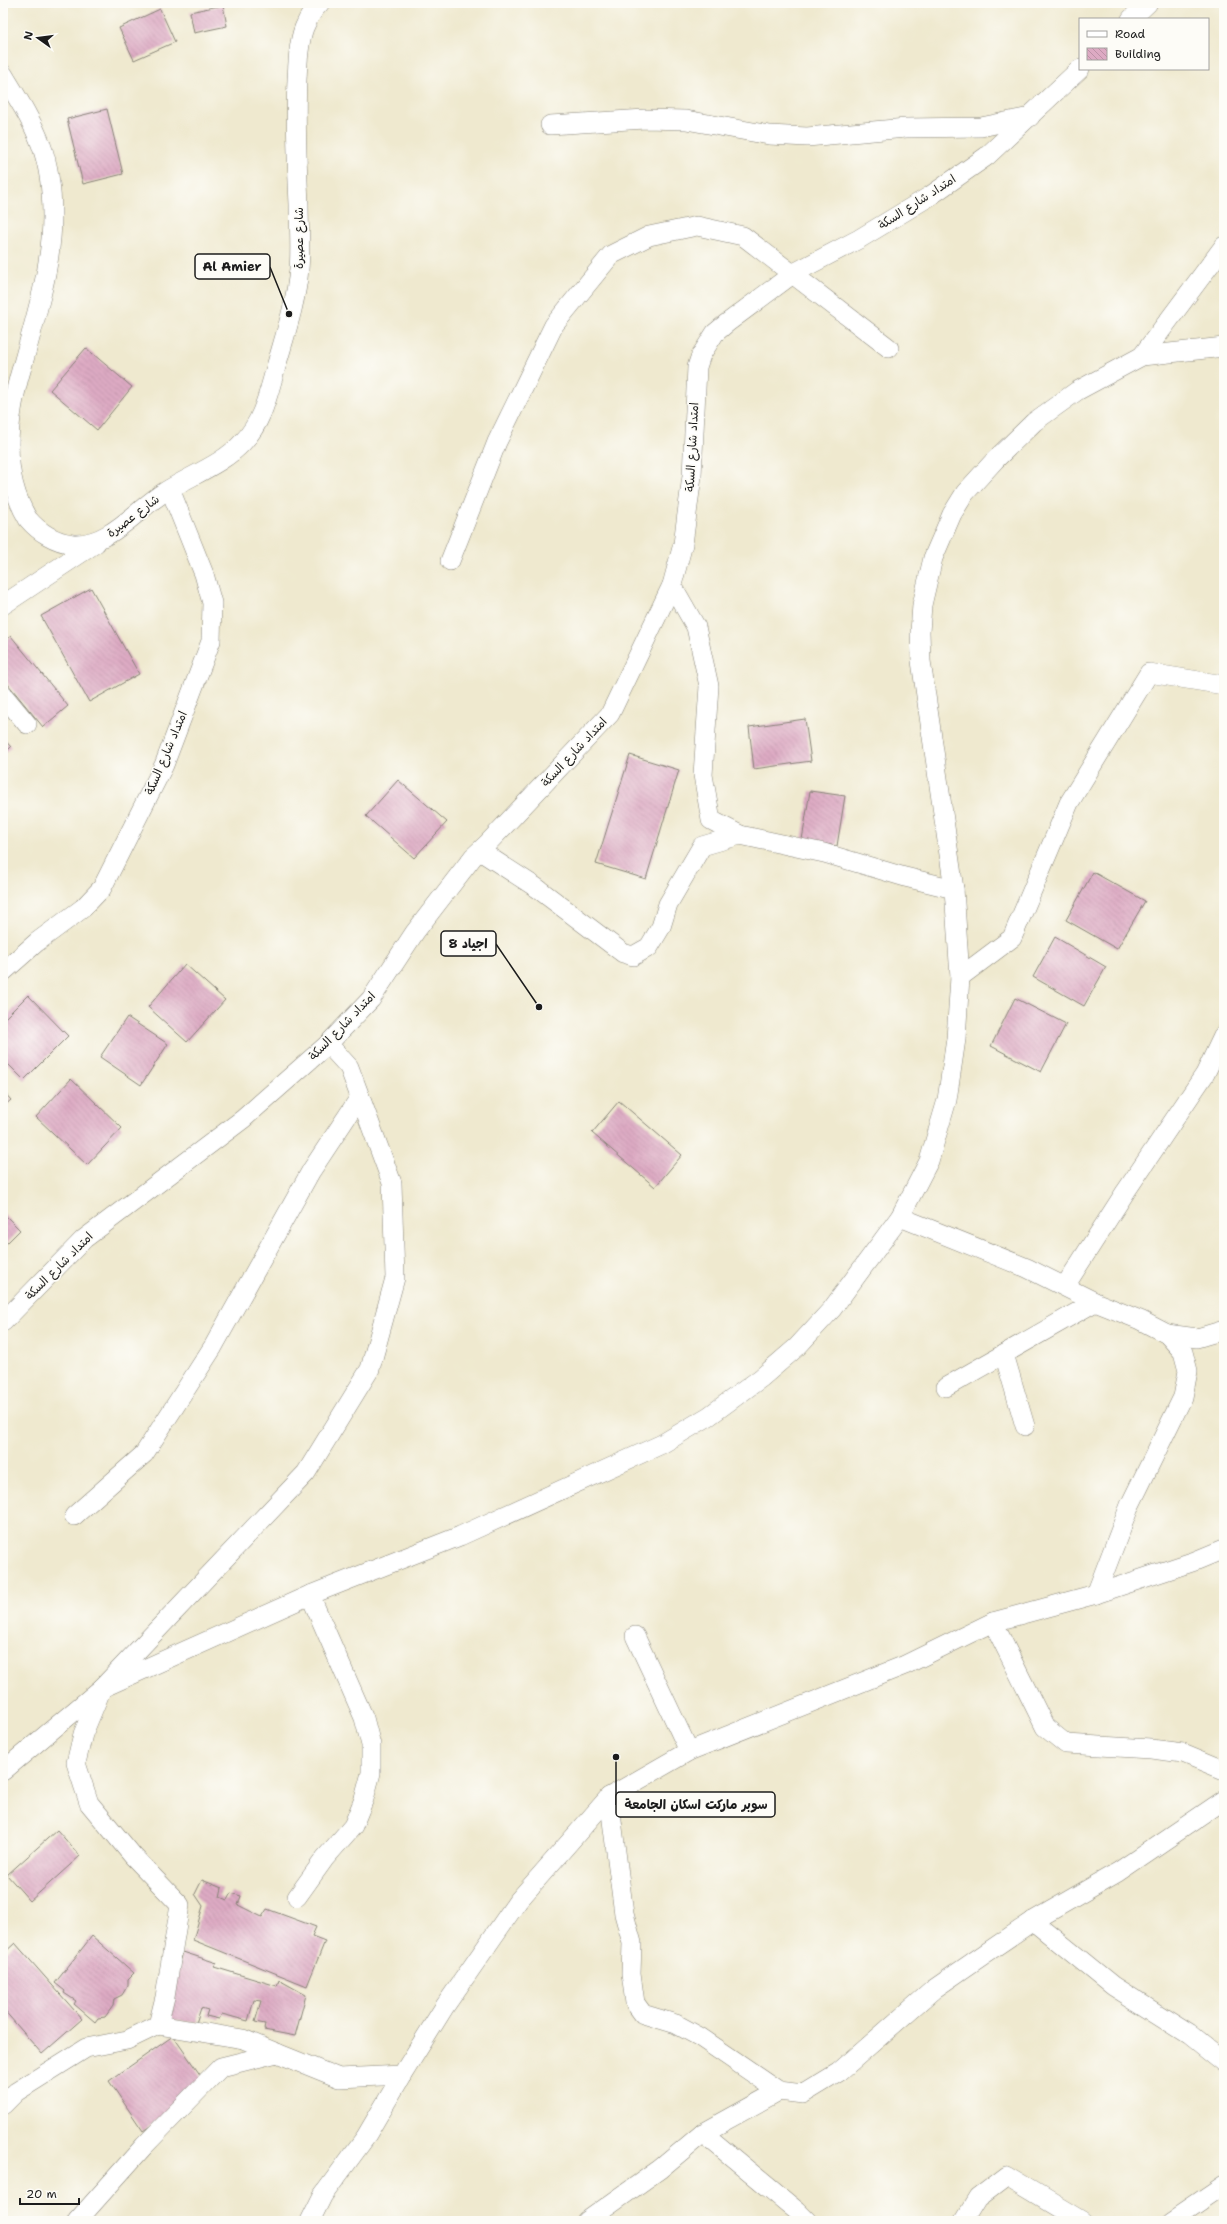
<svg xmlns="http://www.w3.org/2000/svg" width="1227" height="2224" font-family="'Shantell Sans','Playpen Sans Arabic',sans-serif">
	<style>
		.building { fill: url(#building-back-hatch) }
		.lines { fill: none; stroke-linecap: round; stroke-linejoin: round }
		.minor-casing { stroke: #868276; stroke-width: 20 }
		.minor { stroke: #fff; stroke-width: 19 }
		.labels { text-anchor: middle; stroke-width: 3.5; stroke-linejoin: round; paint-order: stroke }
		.street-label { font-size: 12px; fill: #1c1c1c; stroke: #fdfcf7 }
		.leader { fill: none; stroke: #1c1c1c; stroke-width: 1.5 }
		.callout-dot { fill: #1c1c1c; stroke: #fdfcf7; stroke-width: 1.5 }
		.callout { fill: #fdfcf7; stroke: #1c1c1c; stroke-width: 1.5 }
		.callout-label { font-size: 13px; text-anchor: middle; font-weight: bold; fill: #1c1c1c }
	</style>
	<defs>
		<pattern id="building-back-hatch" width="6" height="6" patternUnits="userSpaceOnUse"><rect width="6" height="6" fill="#ddaac3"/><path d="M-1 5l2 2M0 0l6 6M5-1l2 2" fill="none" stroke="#bd92a7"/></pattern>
	</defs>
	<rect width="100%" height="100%" fill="#fdfcf7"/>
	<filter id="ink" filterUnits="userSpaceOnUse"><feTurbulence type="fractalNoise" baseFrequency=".025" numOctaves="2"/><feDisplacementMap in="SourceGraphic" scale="8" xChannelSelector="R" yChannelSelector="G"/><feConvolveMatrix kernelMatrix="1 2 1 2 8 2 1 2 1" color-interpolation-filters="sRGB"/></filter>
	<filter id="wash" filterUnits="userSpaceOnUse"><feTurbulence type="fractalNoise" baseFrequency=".012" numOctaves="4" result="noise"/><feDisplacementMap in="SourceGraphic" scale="16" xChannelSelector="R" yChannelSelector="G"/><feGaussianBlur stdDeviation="0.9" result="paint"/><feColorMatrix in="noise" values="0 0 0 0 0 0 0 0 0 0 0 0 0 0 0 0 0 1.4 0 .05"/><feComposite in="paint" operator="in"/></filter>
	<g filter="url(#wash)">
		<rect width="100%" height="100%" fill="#efe9cf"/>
		<g id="blocks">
			<g class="building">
				<polygon points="223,5 227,26 194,33 190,12"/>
				<polygon points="160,9 175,42 134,60 119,28"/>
				<polygon points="107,109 123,174 83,184 67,119"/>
				<polygon points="86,348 132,387 97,430 50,390"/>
				<polygon points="91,588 139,674 89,702 41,616"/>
				<polygon points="11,636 68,706 43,727 3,678 3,643"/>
				<polygon points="805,719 811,761 754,769 749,727"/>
				<polygon points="3,738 11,747 3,755"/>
				<polygon points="630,755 679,770 646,879 596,864"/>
				<polygon points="398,780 447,822 414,858 366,816"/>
				<polygon points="810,791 845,796 837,846 802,840"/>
				<polygon points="1093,872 1145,901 1117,949 1066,920"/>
				<polygon points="1055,937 1106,967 1084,1006 1033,977"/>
				<polygon points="185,964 225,1000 187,1042 148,1007"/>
				<polygon points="28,995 68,1036 24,1080 3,1059 3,1020"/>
				<polygon points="1015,998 1066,1024 1041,1072 991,1046"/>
				<polygon points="127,1017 168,1044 141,1085 100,1057"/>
				<polygon points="71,1079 122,1128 87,1165 36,1117"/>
				<polygon points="3,1091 11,1100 3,1107"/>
				<polygon points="619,1101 682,1155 655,1187 592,1133"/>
				<polygon points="3,1213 20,1230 3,1247"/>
				<polygon points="57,1830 80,1856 30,1901 7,1875"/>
				<polygon points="202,1880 222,1888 220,1897 227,1900 231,1893 241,1896 238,1905 262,1917 267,1909 316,1927 312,1936 325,1941 307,1986 193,1940 203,1906 195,1894"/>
				<polygon points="92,1936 134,1973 128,1979 128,1985 122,1995 114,1999 113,2006 105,2017 98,2018 95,2022 74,2004 76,2001 64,1993 65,1991 55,1983"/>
				<polygon points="15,1943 82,2019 42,2054 3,2009 3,1954"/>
				<polygon points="183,1952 217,1963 214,1967 277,1986 279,1980 306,1995 295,2036 264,2030 265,2024 255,2022 261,2001 254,2000 248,2021 222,2014 219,2019 206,2016 208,2010 201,2008 196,2023 164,2019"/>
				<polygon points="173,2036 208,2086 143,2131 109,2081"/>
			</g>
		</g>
	</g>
	<g filter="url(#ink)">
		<use href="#blocks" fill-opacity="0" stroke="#868276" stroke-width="1"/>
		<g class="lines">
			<g class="minor-casing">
				<g id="minor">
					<polyline points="1131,19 1148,3"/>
					<path d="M 3,74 C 35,127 52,151 52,216 C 52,242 48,267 42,292 C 36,317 29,342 22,367 C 7,417 0,473 28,519 C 39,532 55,542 73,544 C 109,546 135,511 163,493 C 189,476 222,465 243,442 C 263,421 268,394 276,367 C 285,335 296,303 299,269 C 301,248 299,226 299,204 C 297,163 295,122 297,80 C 298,63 298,44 304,28 C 308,18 313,10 320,3"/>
					<polyline points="550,125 645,119 686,120 769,135 807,137 906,128 981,127 1030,117"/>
					<polyline points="1142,356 1224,246"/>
					<polyline points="450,561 497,442 554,325 611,255 649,236 697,226 743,236 889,348"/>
					<polyline points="672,585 696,627 709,686 703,775 711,820 740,835 824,853 905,877 954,889"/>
					<polyline points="3,605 96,543"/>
					<polyline points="3,695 27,724"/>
					<polyline points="480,851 537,888 623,953 633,956 649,947 661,927 668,904 702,846 740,835"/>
					<polyline points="3,972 37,942 83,908 102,888 164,765 211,641 212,603 204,574 170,489"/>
					<polyline points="960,977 1012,938 1069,803 1149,673 1224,685"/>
					<polyline points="900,1217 1027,1268 1095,1302 1140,1320 1167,1334 1183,1352 1188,1371 1183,1397 1130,1505 1096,1594"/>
					<polyline points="1065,1286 1126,1191 1205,1074 1224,1034"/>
					<polyline points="3,1322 84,1239 243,1119 328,1044 371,999 415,932 473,857 487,844 610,714 672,585 683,544 692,476 697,367 701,355 715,333 727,323 794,273 859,239 930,196 987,156 1080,69"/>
					<polyline points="1167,1334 1197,1338 1224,1330"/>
					<polyline points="1004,1354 1025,1426"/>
					<polyline points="946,1387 1095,1302"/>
					<polyline points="74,1516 144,1454 213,1347 311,1171 360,1097"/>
					<polyline points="993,1622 1045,1727 1066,1744 1151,1749 1183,1753 1224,1770"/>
					<polyline points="635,1636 689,1751"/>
					<polyline points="3,1771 102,1688 310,1595 460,1536 662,1444 709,1416 761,1378 797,1347 832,1309 900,1217 929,1161 947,1100 956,1039 960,977 954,889 921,661 920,632 922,605 933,558 952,514 965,493 995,460 1034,422 1077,391 1142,356 1224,347"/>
					<polyline points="609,1797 624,1914 632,1943 631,1974 635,2003 643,2014 676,2024 700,2037 779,2091 803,2094 839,2072 934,1989 986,1953 1033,1921 1118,1872 1224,1800"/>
					<polyline points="297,1897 325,1858 353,1826 364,1799 371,1773 371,1745 364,1718 310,1595"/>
					<polyline points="1033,1921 1113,1986 1189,2034 1224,2062"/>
					<polyline points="158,2025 243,2039 277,2053"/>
					<polyline points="3,2105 16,2092 86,2048 127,2040 158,2025 165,1997 180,1905 133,1856 89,1803 76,1763 83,1734 102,1688 306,1473 370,1369 395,1278 392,1183 349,1067 328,1044"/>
					<polyline points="703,2133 797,2211 807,2221"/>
					<polyline points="77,2221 144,2146 221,2067 277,2053 339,2078 402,2075 445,2006 518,1901 609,1797 689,1751 905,1665 993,1622 1096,1594 1195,1561 1224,1549"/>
					<polyline points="310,2221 323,2195 365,2138 402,2075"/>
					<polyline points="587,2221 660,2169 703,2133 779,2091"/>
					<polyline points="964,2221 978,2198 1007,2176 1082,2221"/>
					<polyline points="1171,2221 1224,2185"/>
				</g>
			</g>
			<use href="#minor" class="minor"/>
		</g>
	</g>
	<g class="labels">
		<g class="street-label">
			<text transform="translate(917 202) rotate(-33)" y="4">امتداد شارع السكة</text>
			<text transform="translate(299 238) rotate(-90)" y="4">شارع عصيرة</text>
			<text transform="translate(692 447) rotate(-87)" y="4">امتداد شارع السكة</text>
			<text transform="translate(133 516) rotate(-37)" y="4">شارع عصيرة</text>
			<text transform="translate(574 752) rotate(-47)" y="4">امتداد شارع السكة</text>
			<text transform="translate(166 753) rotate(-67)" y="4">امتداد شارع السكة</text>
			<text transform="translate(342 1026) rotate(-46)" y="4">امتداد شارع السكة</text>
			<text transform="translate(59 1266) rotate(-45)" y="4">امتداد شارع السكة</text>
		</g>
	</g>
	<path class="leader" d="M289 314L270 267M539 1007L496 944M616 1757L616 1805"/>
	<g class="callout-dot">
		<circle cx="289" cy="314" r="4"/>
		<circle cx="539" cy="1007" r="4"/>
		<circle cx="616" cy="1757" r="4"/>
	</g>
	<g class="callout">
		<rect x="195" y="254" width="75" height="25" rx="4"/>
		<rect x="441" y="931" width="55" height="25" rx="4"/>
		<rect x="616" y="1792" width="159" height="25" rx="4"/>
	</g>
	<g class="callout-label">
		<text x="232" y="271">Al Amier</text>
		<text x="468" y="948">اجياد 8</text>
		<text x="696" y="1809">سوبر ماركت اسكان الجامعة</text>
	</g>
	<rect width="1227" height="2224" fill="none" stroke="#fdfcf7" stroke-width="16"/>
	<rect x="1079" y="18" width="130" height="52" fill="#fdfcf7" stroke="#a3a29f"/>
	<rect x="1087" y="31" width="20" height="6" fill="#ffffff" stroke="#a3a29f"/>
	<text x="1115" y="38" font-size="12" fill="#1c1c1c">Road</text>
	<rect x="1087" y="48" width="20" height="12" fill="url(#building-back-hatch)" stroke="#a3a29f"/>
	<text x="1115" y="58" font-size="12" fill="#1c1c1c">Building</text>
	<g transform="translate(38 38) rotate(284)" stroke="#fdfcf7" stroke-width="3" paint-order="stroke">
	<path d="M0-3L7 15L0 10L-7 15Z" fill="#1c1c1c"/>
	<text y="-6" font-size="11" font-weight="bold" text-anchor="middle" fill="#1c1c1c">N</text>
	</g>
	<path d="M20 2198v6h59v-6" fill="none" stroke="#1c1c1c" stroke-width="2"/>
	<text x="26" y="2198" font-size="12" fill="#1c1c1c" stroke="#fdfcf7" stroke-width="3" paint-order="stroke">20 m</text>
</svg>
